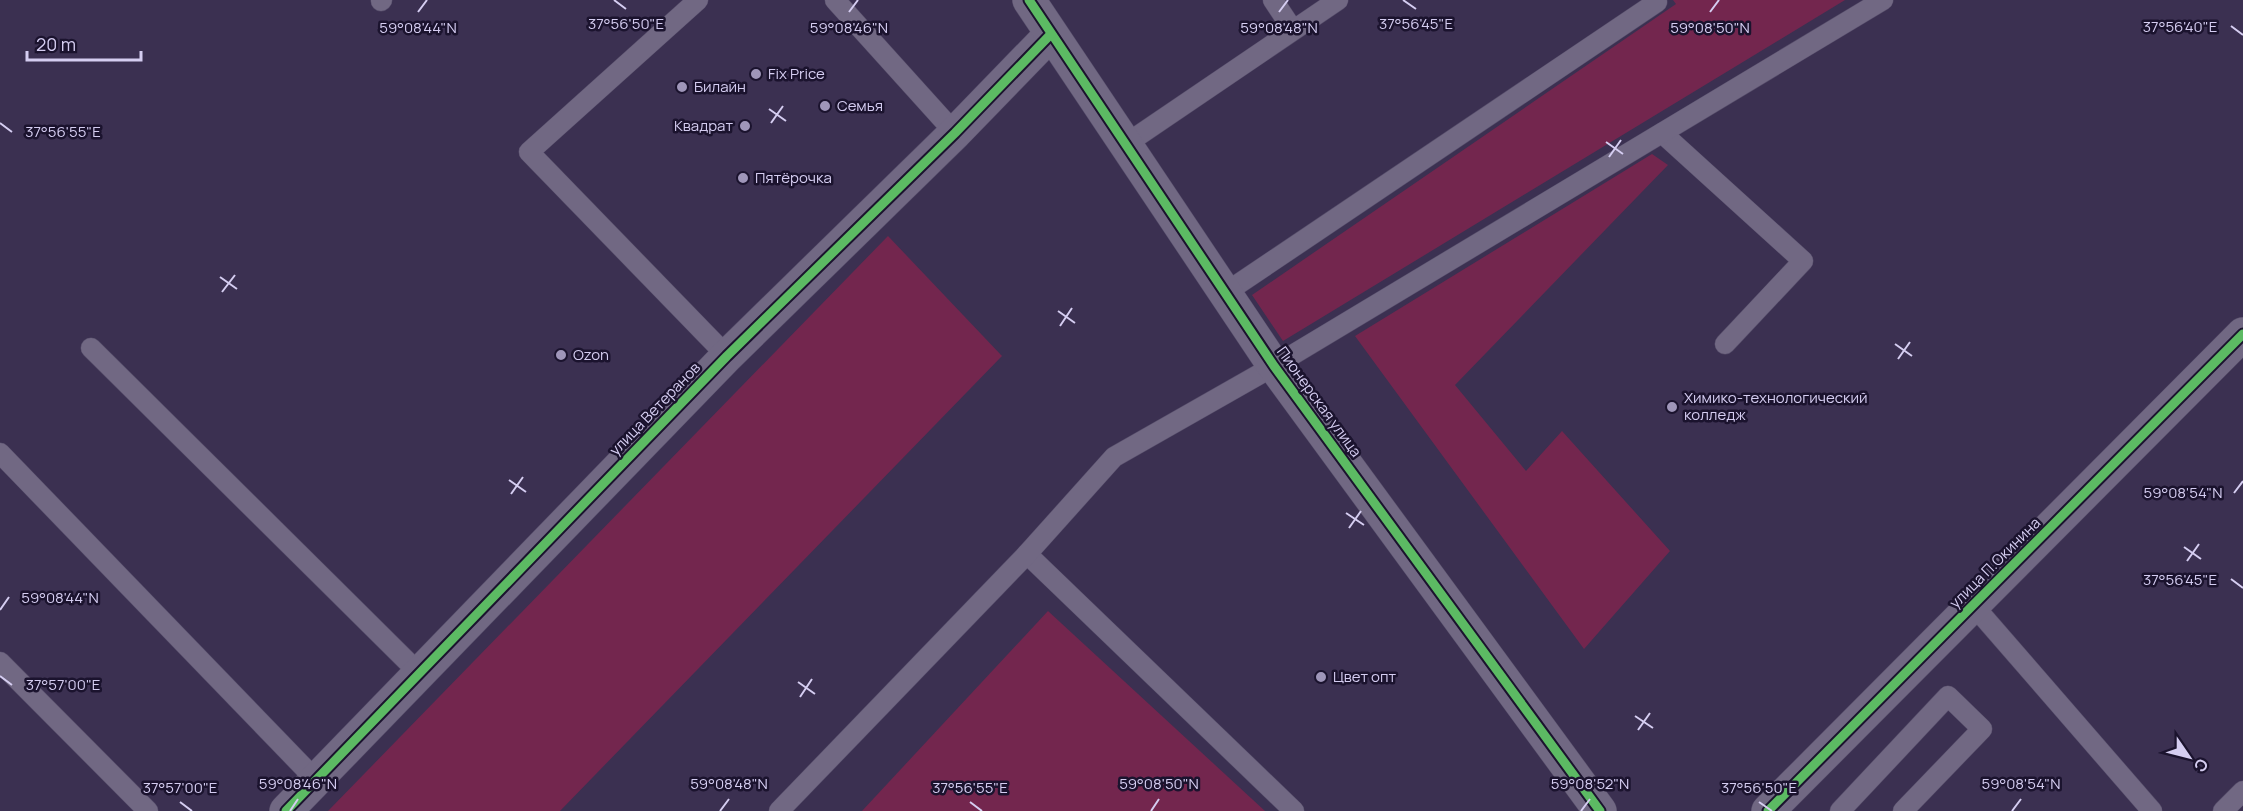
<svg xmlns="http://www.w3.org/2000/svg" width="2243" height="811" font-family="Manrope,sans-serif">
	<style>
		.green { fill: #73264e }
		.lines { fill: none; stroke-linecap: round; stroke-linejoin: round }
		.lane-casing { stroke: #554c69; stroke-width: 21 }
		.street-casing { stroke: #554c69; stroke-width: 34 }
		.secondary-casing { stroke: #554c69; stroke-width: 34 }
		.lane { stroke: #716883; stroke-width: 20 }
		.street { stroke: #716883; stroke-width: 33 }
		.secondary { stroke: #716883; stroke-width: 33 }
		.cycleway-casing { stroke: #1b132e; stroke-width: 13 }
		.cycleway { stroke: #5cba63; stroke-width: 9 }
		.ticks { fill: none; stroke: #d5cdf1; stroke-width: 2 }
		.poi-dot { fill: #9f96b9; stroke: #1b132e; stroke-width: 2 }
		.labels { text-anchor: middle; stroke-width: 5; stroke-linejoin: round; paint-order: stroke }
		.poi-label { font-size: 15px; fill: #d5cdf1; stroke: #1b132e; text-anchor: start }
		.street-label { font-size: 15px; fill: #d5cdf1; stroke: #1b132e }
		.ticks-label { font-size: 15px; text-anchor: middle; fill: #d5cdf1; stroke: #1b132e; stroke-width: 5; stroke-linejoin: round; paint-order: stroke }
	</style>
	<rect width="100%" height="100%" fill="#3b3051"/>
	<g class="green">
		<polygon points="1673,0 1845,0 1283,341 1252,295 1676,4"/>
		<polygon points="1652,154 1668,165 1455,385 1526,471 1562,431 1670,551 1584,649 1355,336"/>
		<polygon points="888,236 1002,356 560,811 328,811"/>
		<polygon points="1048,611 1265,811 862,811"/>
	</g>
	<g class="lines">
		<g class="lane-casing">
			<g id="lane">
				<polyline points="698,0 529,152 727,356"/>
				<polyline points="835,0 955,133"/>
				<polyline points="1273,0 1293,30"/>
				<polyline points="381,1 382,0"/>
				<polyline points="1662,133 1803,261 1725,344"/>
				<polyline points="1126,144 1338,0"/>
				<polyline points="1225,293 1657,2 1656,0"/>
				<polyline points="91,348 419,673"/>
				<polyline points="0,453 316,780"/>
				<polyline points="1027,554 1294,811"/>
				<polyline points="1974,606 2152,811"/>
				<polyline points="0,662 148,811"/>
				<polyline points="779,811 1027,554 1114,457 1274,366 1883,0"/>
				<polyline points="1840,811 1948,696 1982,729 1903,811"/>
				<polyline points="2223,811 2243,791"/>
			</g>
		</g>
		<g class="street-casing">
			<g id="street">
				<polyline points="286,811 727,356 955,133 1051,34"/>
				<polyline points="1768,811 2243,334"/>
			</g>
		</g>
		<g class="secondary-casing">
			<polyline id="secondary" points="1029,0 1274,366 1600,811"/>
		</g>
		<use href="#lane" class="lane"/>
		<use href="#street" class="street"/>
		<use href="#secondary" class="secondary"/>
		<g class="cycleway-casing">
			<g id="cycleway">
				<polyline points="1029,0 1274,366 1600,811"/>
				<polyline points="286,811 727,356 955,133 1051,34"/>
				<polyline points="1768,811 2243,334"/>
			</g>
		</g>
		<use href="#cycleway" class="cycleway"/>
	</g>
	<path class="ticks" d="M 614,0 L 626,9M 1403,0 L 1416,9M 418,12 L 427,0M 849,12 L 858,0M 1279,12 L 1288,0M 1710,12 L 1719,0M 2231,26 L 2243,35M 769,109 L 786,121M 0,123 L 12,132M 771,123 L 783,106M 1606,142 L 1623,154M 1609,157 L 1621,140M 220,277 L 237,289M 222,292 L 235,275M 1058,311 L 1075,323M 1060,326 L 1072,308M 1895,344 L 1912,356M 1898,359 L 1910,342M 509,480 L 526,492M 2234,493 L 2243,481M 511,494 L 523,477M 1346,513 L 1364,525M 1349,528 L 1361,511M 2184,547 L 2201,559M 2187,561 L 2199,544M 2231,579 L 2243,588M 0,610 L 9,597M 0,676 L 12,685M 798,682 L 815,694M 800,697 L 812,679M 1635,716 L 1653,728M 1638,730 L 1650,713M 180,802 L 192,811M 970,802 L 982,811M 1759,802 L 1772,811M 290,811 L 298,799M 720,811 L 729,799M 1151,811 L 1159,799M 1581,811 L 1590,799M 2012,811 L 2021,799"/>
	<g class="poi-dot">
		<circle cx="756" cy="74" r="6"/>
		<circle cx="682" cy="87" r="6"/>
		<circle cx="825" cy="106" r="6"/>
		<circle cx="745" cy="126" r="6"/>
		<circle cx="743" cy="178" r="6"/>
		<circle cx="561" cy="355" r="6"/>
		<circle cx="1672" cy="407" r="6"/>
		<circle cx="1321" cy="677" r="6"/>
	</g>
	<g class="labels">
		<g class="poi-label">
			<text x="768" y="79">Fix Price</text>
			<text x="694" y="92">Билайн</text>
			<text x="837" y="111">Семья</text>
			<text x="733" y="131" text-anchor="end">Квадрат</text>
			<text x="755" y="183">Пятёрочка</text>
			<text x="573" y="360">Ozon</text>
			<text x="1684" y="403">Химико-технологический<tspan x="1684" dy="17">колледж</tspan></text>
			<text x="1333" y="682">Цвет опт</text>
		</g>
		<g class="street-label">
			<text transform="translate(1319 402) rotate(54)" y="5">Пионерская улица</text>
			<text transform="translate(655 409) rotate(-46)" y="5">улица Ветеранов</text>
			<text transform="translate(1995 563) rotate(-45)" y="5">улица П.Окинина</text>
		</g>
	</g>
	<g class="ticks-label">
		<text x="1416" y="29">37°56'45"E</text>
		<text x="626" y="29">37°56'50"E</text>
		<text x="2180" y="32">37°56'40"E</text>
		<text x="418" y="33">59°08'44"N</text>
		<text x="849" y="33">59°08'46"N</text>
		<text x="1279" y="33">59°08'48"N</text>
		<text x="1710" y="33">59°08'50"N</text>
		<text x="63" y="137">37°56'55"E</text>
		<text x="2183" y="498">59°08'54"N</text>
		<text x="2180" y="585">37°56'45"E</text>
		<text x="60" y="603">59°08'44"N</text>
		<text x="63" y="690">37°57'00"E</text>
		<text x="298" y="789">59°08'46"N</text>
		<text x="729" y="789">59°08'48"N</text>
		<text x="1159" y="789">59°08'50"N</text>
		<text x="1590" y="789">59°08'52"N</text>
		<text x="2021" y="789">59°08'54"N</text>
		<text x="180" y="793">37°57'00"E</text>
		<text x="970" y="793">37°56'55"E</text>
		<text x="1759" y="793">37°56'50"E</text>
	</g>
	<g transform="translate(2189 757) rotate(125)" stroke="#1b132e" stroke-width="4.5" paint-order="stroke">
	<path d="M0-4.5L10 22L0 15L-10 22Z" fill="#d5cdf1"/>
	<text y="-9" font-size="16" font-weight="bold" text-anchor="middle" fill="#d5cdf1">С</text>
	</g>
	<path d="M27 51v9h114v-9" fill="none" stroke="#d5cdf1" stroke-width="3"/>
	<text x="36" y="51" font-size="18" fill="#d5cdf1" stroke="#1b132e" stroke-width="4.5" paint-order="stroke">20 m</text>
</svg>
